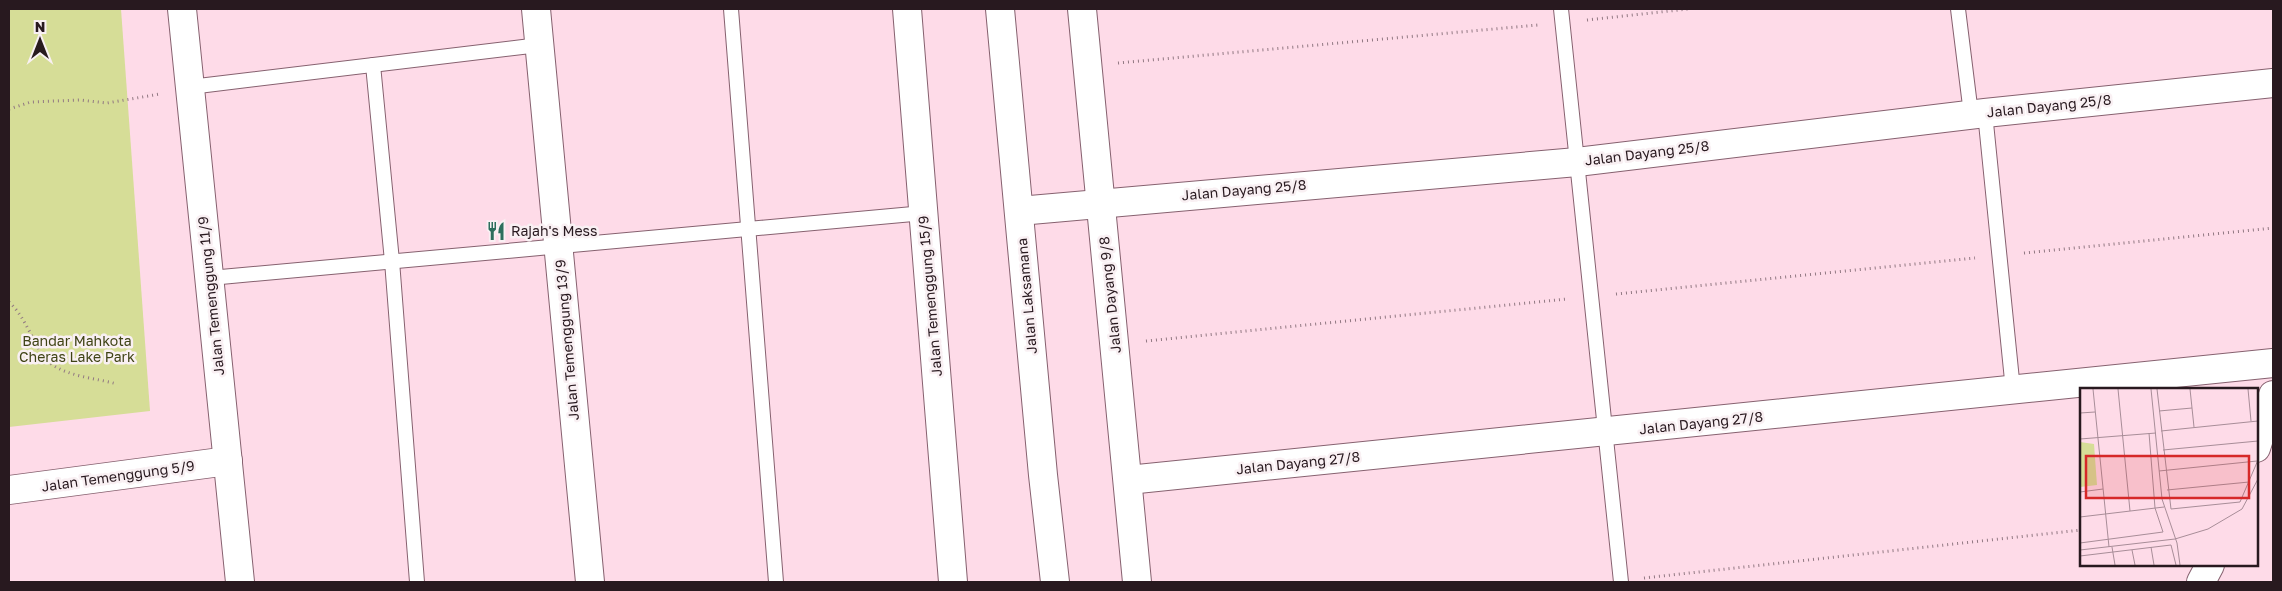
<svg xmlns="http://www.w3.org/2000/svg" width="2282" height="591" font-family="'Golos Text',sans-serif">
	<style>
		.green { fill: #d6dd97 }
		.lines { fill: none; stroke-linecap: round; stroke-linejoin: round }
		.service-casing { stroke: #86616f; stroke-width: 16 }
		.minor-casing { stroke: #86616f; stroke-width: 30 }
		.tertiary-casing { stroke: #86616f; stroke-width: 30 }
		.path { stroke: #917882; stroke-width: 3; stroke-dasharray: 1 4; stroke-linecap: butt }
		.service { stroke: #fff; stroke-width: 14 }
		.minor { stroke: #fff; stroke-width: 28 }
		.tertiary { stroke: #fff; stroke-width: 28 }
		.labels { text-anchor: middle; stroke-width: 5; stroke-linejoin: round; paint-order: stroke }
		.street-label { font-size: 14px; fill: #28191f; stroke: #f9f0f3 }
		.poi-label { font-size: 14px; fill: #28191f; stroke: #f9f0f3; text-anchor: start }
		.park-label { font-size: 14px; fill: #3f4315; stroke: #f9f0f3 }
		.inset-road { fill: none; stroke: #a88d98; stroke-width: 1 }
		.view { fill: #d62828; fill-opacity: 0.15; stroke: #d62828; stroke-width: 2.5 }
		.inset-edge { fill: none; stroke: #28191f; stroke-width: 2.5 }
	</style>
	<rect width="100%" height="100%" fill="#fedbe8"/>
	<polygon class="green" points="9,9 121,9 150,411 9,427"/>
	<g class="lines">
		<g class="service-casing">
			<g id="service">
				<polyline points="731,9 776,582"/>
				<polyline points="1561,9 1621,582"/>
				<polyline points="1958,9 1971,114"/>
				<polyline points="373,65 392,261 417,582"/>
				<polyline points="190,87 539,45"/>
				<polyline points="1985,113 2013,390"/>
				<polyline points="210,278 924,213"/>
			</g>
		</g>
		<g class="minor-casing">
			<g id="minor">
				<polyline points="182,9 240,582"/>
				<polyline points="536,9 590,582"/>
				<polyline points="907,9 953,582"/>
				<polyline points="1082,9 1137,582"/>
				<polyline points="1019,211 1577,162 1985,113 2273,83"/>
				<polyline points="2256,448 2273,395"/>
				<polyline points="1128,480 2273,363"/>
				<polyline points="9,490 228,461"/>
				<polyline points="2201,582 2210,565"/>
			</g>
		</g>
		<g class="tertiary-casing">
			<polyline id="tertiary" points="1000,9 1043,475 1055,582"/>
		</g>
		<g class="path">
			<polyline points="1587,20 1688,9"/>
			<polyline points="1118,63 1538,25"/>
			<polyline points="9,109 31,102 80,100 107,103 160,94"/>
			<polyline points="2024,253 2273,228"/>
			<polyline points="1616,294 1975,258"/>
			<path d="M 9,302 C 28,319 35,351 50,363 C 68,377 96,378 117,384"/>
			<polyline points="1146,341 1567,299"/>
			<polyline points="1644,578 2081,530"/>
		</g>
		<use href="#service" class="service"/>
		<use href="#minor" class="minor"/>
		<use href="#tertiary" class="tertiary"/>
	</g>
	<defs>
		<g id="restaurant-bare" transform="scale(1.5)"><path d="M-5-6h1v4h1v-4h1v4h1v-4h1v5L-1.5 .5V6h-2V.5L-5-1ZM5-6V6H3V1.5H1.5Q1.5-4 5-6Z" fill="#2d6e5d" stroke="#f9f0f3" stroke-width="2.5" paint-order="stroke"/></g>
	</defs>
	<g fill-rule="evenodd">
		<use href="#restaurant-bare" x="496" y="231"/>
	</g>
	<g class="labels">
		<g class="street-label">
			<text transform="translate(2049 106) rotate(-6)" y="5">Jalan Dayang 25/8</text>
			<text transform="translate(1647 153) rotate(-7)" y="5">Jalan Dayang 25/8</text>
			<text transform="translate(1244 190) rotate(-5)" y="5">Jalan Dayang 25/8</text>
			<text transform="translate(1110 295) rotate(-96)" y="5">Jalan Dayang 9/8</text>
			<text transform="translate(211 296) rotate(-96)" y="5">Jalan Temenggung 11/9</text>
			<text transform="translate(930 296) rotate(-95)" y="5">Jalan Temenggung 15/9</text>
			<text transform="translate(1027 296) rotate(-95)" y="5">Jalan Laksamana</text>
			<text transform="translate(567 340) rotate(-95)" y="5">Jalan Temenggung 13/9</text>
			<text transform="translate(1701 423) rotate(-6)" y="5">Jalan Dayang 27/8</text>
			<text transform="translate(1298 463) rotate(-6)" y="5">Jalan Dayang 27/8</text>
			<text transform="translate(118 476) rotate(-8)" y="5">Jalan Temenggung 5/9</text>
		</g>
		<g class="poi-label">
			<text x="511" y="236">Rajah's Mess</text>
		</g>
		<g class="park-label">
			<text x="77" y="346">Bandar Mahkota<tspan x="77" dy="16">Cheras Lake Park</tspan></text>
		</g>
	</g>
	<g transform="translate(2080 388)">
		<rect width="178" height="178" fill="#fedbe8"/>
		<path d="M 0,54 L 14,56 L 17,97 L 0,99 Z" fill="#d6dd97"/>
		<path class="inset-road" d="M 13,1 L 29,159M 38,1 L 50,123M 71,1 L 82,111 L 97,155 L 100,177M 77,1 L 91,121 L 160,114 L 178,72M 110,1 L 114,39M 168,1 L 171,33M 79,23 L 112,20M 0,25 L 15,24M 81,43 L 178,33M 0,51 L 76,45M 83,62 L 178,53M 79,83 L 177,73M 87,102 L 169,94M 0,104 L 23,101M 0,129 L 84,119M 0,155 L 83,144 L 75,120 L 69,45M 32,159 L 35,177M 71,159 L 74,177M 0,162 L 95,151 L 128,141 L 162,121 L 178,91M 52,162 L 55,177M 0,168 L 91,157 L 96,177"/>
		<path class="view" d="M 6,68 L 169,68 L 169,110 L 6,110 Z"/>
		<rect width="178" height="178" class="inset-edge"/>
	</g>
	<rect width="2282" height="591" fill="none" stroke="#28191f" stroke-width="20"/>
	<g transform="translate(40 40)" stroke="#f9f0f3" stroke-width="4" paint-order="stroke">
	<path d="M0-4L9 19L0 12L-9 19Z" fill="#28191f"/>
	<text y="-8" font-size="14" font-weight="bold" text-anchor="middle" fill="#28191f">N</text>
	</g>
</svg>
